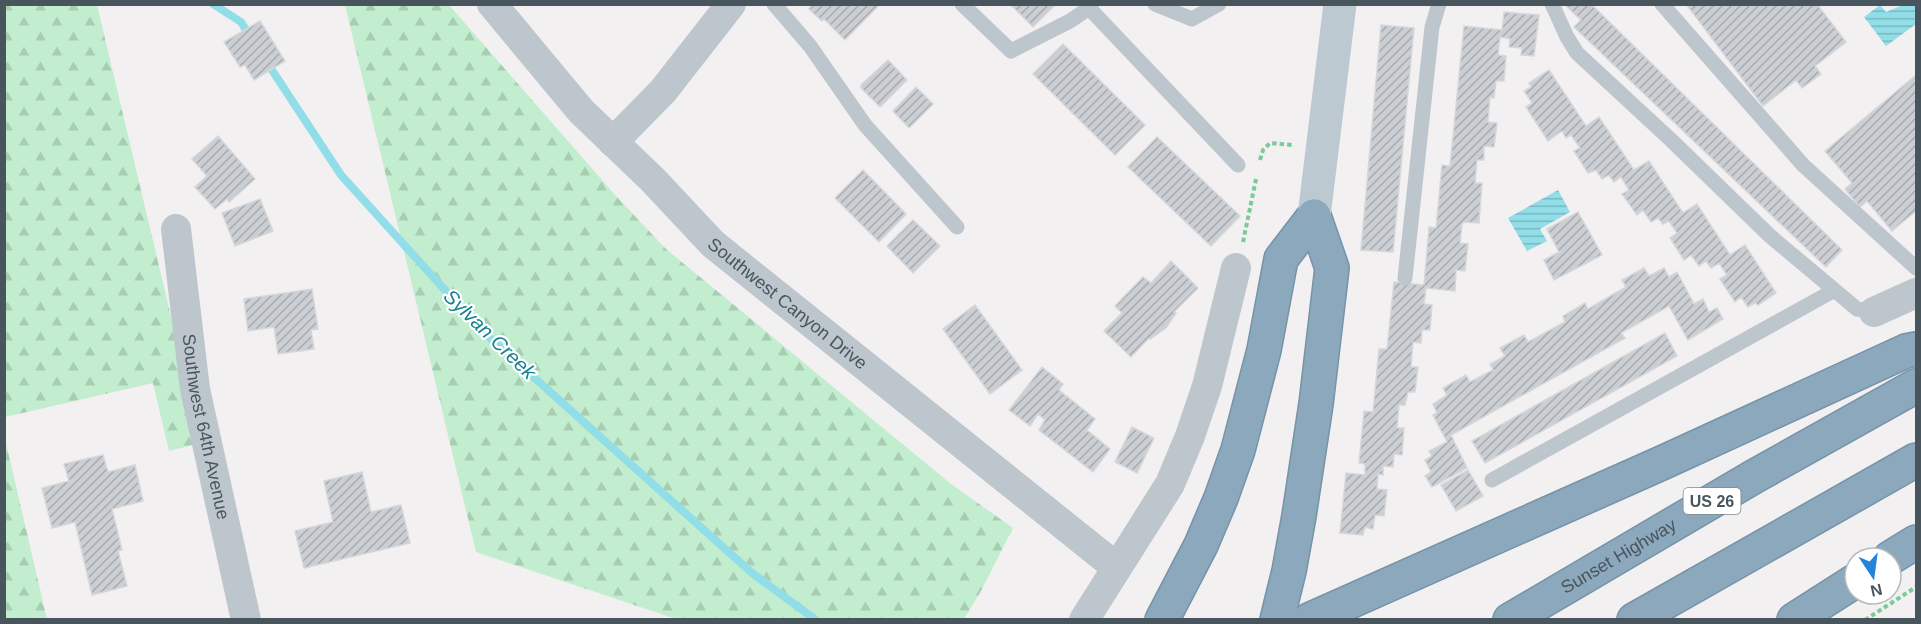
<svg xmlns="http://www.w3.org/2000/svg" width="1921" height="624" font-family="Arial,sans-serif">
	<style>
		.forest { fill: url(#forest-firs) }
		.water { fill: url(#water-rules) }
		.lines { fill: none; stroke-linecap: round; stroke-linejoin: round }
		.stream { stroke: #92dee8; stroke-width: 8 }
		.building { fill: url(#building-hatch); stroke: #d5d7db; stroke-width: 1.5 }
		.motorway-casing { stroke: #7693a8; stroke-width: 36 }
		.path { stroke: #7cc99b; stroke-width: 4; stroke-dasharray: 4.5 3; stroke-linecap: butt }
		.service { stroke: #bdc6cc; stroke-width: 15 }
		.minor { stroke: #bdc6cc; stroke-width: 30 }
		.secondary { stroke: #bdc9d1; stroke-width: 33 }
		.motorway { stroke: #8ba8bc; stroke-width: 33 }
		.labels { text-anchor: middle; stroke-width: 4.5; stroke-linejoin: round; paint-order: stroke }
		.shield { fill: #fff; stroke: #80888e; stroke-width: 1.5 }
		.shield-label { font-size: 16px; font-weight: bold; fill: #49555d }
		.street-label { font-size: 18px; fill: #49555d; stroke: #fff }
		.water-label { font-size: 20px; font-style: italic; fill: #14818f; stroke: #fff }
	</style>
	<defs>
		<pattern id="forest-firs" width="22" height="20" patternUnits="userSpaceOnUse" patternTransform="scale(1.5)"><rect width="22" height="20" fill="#c2edce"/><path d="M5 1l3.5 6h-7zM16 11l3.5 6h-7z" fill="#a8cdb3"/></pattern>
		<pattern id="water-rules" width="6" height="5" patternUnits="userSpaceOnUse" patternTransform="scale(1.5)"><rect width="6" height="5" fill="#92dee8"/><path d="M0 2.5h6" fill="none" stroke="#79b7bf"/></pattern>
		<pattern id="building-hatch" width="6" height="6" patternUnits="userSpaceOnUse" patternTransform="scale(1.5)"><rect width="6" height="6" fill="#cbced3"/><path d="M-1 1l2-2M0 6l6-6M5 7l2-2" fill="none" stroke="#a7aaae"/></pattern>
	</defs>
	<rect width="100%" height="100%" fill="#f3f0f1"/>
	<g class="forest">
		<polygon points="4,5 98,5 97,5 201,443 169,451 153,383 5,417"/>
		<polygon points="345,5 449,5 616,196 666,249 951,484 1013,528 981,591 964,619 676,619 476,552"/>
		<polygon points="5,439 47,619 5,619"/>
	</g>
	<g class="water">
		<polygon points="1880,5 1886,12 1903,5 1916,5 1916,24 1886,46 1864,17"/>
		<polygon points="1558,190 1570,212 1540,229 1547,241 1527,251 1508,218"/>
	</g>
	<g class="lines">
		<g class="stream">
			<polyline points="213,4 241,22 251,38"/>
			<polyline points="266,61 341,175 481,330 752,573 816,620"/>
		</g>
	</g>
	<g class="building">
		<polygon points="813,4 880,4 845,40 824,19 822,21 809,9"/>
		<polygon points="1010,4 1056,4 1033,27"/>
		<polygon points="1564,4 1591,4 1842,250 1826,267 1574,27 1581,20"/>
		<polygon points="1686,4 1817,4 1846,42 1815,66 1821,74 1802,88 1796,80 1763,106"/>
		<polygon points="1504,12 1539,15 1534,56 1521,55 1522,48 1509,47 1510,39 1500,37 1498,55 1506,56 1504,81 1496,81 1494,98 1490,97 1488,122 1497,123 1494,147 1484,146 1484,160 1477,160 1475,183 1482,183 1479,223 1464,222 1462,224 1460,243 1468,244 1465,271 1456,270 1455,291 1426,288 1424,304 1432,305 1430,330 1422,330 1421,343 1413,342 1411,367 1418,367 1415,392 1408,392 1405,405 1399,405 1397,428 1404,428 1402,455 1394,454 1393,467 1383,466 1383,475 1378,474 1377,489 1387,490 1384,516 1375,515 1373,529 1365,527 1363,535 1340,533 1346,473 1365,475 1365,464 1359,463 1364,411 1373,412 1379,349 1387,349 1394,282 1424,285 1429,227 1436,228 1442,165 1450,166 1464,26 1502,30"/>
		<polygon points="260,21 285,61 254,80 245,65 240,67 224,42"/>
		<polygon points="1381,25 1414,28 1393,252 1361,250"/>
		<polygon points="1063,44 1145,125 1115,155 1033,74"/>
		<polygon points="888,60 907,80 880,107 861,88 861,85"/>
		<polygon points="1549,70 1586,126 1599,117 1634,170 1649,161 1683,213 1697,204 1730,255 1745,245 1776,293 1758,305 1755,303 1748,307 1741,297 1735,302 1720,279 1727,275 1719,263 1711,268 1706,261 1699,266 1691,255 1684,260 1670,238 1677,233 1669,221 1663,224 1658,218 1651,222 1643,210 1637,215 1622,194 1629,190 1621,177 1614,182 1609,175 1602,179 1596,170 1588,173 1574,151 1580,148 1571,135 1566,138 1562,131 1548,141 1526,107 1532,103 1524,91 1531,87 1529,83"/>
		<polygon points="1916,75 1916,211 1892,231 1867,201 1860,207 1845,189 1852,183 1825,151"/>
		<polygon points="916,87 933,104 909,128 893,111"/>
		<polygon points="218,136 255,179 229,202 227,199 215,209 195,187 207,176 192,159"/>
		<polygon points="1157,137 1240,216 1211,246 1128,167"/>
		<polygon points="863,170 906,214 879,242 835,198"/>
		<polygon points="260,199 273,231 235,246 222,213"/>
		<polygon points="1578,212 1602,255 1554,280 1544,260 1559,252 1547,229"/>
		<polygon points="913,220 940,246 913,273 887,246"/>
		<polygon points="1171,261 1198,288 1174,312 1176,313 1166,328 1150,339 1149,338 1131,357 1104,331 1122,313 1115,306 1143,277 1151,283"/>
		<polygon points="1644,268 1649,276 1664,268 1669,277 1677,272 1694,304 1703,299 1709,312 1717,308 1723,319 1688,340 1669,306 1621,333 1625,338 1451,435 1467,468 1432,487 1425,476 1431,472 1425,460 1432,456 1429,451 1447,442 1433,415 1437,413 1433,404 1447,395 1443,388 1466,375 1470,382 1493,370 1490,364 1505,356 1500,348 1524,335 1528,342 1565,322 1563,316 1585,303 1588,309 1626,287 1622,280"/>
		<polygon points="312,289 318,329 311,330 314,349 278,354 274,327 248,331 244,299"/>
		<polygon points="975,305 1022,370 990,394 943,329"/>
		<polygon points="1665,333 1677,356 1485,463 1472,441"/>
		<polygon points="1042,367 1063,384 1059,390 1095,419 1087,430 1110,449 1093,472 1039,430 1045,420 1038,414 1030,426 1009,410"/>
		<polygon points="1132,427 1154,438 1137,473 1115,462"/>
		<polygon points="103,455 108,472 135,465 143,501 112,509 122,550 118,551 127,586 92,595 75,522 52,528 42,488 69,481 64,464"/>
		<polygon points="1468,470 1483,496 1456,511 1441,485"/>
		<polygon points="362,472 371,512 401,505 410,543 304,568 295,531 333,522 324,481"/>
	</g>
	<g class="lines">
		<g class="motorway-casing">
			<g id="motorway">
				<polyline points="1890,558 1916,542"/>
				<polyline points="1162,620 1201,545 1221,498 1238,450 1264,350 1281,259 1314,216"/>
				<polyline points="1277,620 1289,571 1299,516 1316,404 1332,268 1314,216"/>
				<polyline points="1309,620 1664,462 1906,351 1916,349"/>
				<path id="s3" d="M 1510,620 L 1755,476 L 1916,386"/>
				<polyline points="1634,620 1916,460"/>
				<polyline points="1794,620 1855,581"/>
			</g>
		</g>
		<g class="path">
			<polyline points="1260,160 1263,150 1270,143 1292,145"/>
			<polyline points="1243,242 1256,179"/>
			<polyline points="1865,620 1916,587"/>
		</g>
		<g class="service">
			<polyline points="774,4 810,46 865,125 957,227"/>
			<polyline points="962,4 1011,51 1070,21 1089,8"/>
			<polyline points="1092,4 1089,8 1238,165"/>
			<polyline points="1155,4 1192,19 1219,4"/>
			<polyline points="1552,4 1567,37 1577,53 1671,140 1770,236 1857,309 1874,312"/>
			<polyline points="1662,4 1803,165 1916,268"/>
			<polyline points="1405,278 1432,27 1439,4"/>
			<polyline points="1492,480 1833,291"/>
		</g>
		<g class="minor">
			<path id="s1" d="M 492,4 L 581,111 L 653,180 L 713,244 L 1116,567"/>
			<polyline points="613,142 663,91 731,4"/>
			<path id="s2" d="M 176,229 L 195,389 L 246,620"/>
			<polyline points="1874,312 1916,293"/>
			<polyline points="1084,620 1170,484 1190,436 1207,386 1236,268"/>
		</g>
		<polyline class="secondary" points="1314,216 1340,4"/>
		<use href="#motorway" class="motorway"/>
	</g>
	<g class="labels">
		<rect class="shield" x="1683.5" y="488" width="57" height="26" rx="4.5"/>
		<g class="shield-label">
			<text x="1712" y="507">US 26</text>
		</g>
		<g class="street-label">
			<text dy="6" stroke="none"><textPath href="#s1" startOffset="422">Southwest Canyon Drive</textPath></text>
			<text dy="6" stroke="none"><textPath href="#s2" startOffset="200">Southwest 64th Avenue</textPath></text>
			<text dy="6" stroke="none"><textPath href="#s3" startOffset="126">Sunset Highway</textPath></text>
		</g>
		<g class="water-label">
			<text transform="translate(490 334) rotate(44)" y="7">Sylvan Creek</text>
		</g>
	</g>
	<rect width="1921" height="624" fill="none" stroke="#49555d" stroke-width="12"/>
	<g transform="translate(1873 576) rotate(167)"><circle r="28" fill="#ffffff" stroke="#b6bbbe" stroke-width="1.5"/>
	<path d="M0-4.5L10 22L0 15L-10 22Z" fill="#2385da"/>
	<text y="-9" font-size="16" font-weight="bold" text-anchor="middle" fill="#49555d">N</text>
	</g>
</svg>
